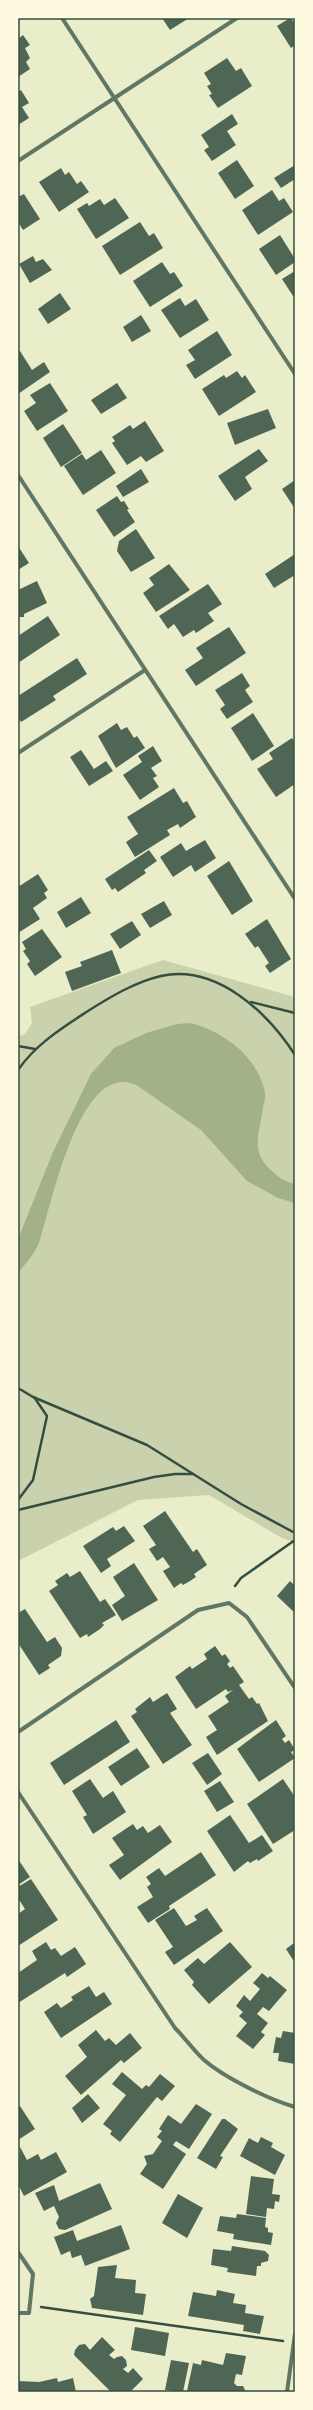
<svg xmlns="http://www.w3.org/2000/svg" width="313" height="2410" font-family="'IBM Plex Serif',serif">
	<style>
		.green { fill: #cad2ad }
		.water { fill: #a3b18a }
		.building { fill: #4f6655 }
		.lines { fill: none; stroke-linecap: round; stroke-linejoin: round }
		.path { stroke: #344e41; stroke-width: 2.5 }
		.minor { stroke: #617663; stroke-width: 4 }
		.neatline { fill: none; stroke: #344e41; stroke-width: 1.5 }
	</style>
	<rect width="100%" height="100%" fill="#e9edc9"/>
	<polygon class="green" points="163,960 295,997 295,1543 280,1537 209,1495 138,1500 18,1561 18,1037 25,1034 32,1023 30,1007"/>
	<path class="water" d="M 191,1023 C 224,1032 257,1056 265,1092 C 266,1097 264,1103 263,1107 C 260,1133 249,1152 272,1171 C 279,1178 285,1182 295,1184 L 295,1203 L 278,1198 L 247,1181 L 201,1130 L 138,1086 C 80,1055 51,1208 39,1243 C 34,1255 26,1263 18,1273 L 18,1239 L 53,1152 L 91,1074 L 114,1048 L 146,1033 L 177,1024 Z"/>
	<g class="building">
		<polygon points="162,18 189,18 170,30"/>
		<polygon points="290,18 295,23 295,45 291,48 277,26"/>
		<polygon points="23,35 30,45 25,48 30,58 26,62 30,69 18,77 18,39"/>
		<polygon points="227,58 236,71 241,68 252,86 218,108 209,95 212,94 207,86 211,84 204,73"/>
		<polygon points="21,90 29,103 22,107 29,118 18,125 18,92"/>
		<polygon points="232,114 238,124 227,131 236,145 212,161 204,150 209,147 201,135"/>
		<polygon points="237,160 254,186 235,199 218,173"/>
		<polygon points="295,165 295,179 281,188 274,178"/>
		<polygon points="61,168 65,175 69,172 77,184 81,181 89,192 59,212 39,182"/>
		<polygon points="272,190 279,201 284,198 293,212 258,235 242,210"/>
		<polygon points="24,194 40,219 23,230 18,222 18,197"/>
		<polygon points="115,198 129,218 96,239 77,209 87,203 89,206 100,199 104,205"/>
		<polygon points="140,222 149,236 154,233 163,248 120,275 102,246"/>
		<polygon points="280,235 295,259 295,262 276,275 259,249"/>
		<polygon points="33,256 36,262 43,259 52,270 30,283 19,264"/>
		<polygon points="162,262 170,274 174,272 183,286 150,307 133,281"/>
		<polygon points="295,271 295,299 282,279"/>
		<polygon points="60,293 71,309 48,324 38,309"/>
		<polygon points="180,298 185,306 196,299 209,320 180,338 161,310"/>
		<polygon points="141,315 151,331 132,342 123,327"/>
		<polygon points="217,331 232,355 195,379 186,365 195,360 188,350"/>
		<polygon points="20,351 32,370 44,362 50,372 18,394 18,353"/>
		<polygon points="237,371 242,378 245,375 256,392 219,416 202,389 224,375 226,378"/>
		<polygon points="50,383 68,411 37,431 24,411 36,403 30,395"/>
		<polygon points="117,383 127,398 101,414 91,400"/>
		<polygon points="268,409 276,428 235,445 227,423"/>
		<polygon points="145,421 164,451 146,462 141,456 127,465 112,443 115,441 112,437 130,425 133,429"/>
		<polygon points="63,424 82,453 61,467 43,438"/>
		<polygon points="259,449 268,461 245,477 252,489 235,501 218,476"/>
		<polygon points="101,450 116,473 83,495 64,466 82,454 86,460"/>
		<polygon points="141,469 149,482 123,497 116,486"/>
		<polygon points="295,480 295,509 282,489"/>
		<polygon points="117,496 121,502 124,501 129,509 127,510 135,522 114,537 96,510"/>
		<polygon points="136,529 155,558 131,572 117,551 119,541"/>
		<polygon points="18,546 29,563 18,570"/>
		<polygon points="295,554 295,575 274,588 265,574"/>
		<polygon points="169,564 190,590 156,612 143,593 154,585 149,578"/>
		<polygon points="37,581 47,603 24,614 24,617 18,617 18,590"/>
		<polygon points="208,584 222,604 208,613 214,621 196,633 194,630 183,637 174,624 168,629 159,616"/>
		<polygon points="48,616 60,635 18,663 18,636"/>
		<polygon points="229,627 246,653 196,686 185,670 203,658 196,648"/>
		<polygon points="77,658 87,674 53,696 56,700 21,722 18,717 18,696"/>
		<polygon points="242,673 250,686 245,690 253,702 227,719 220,709 225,705 215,690"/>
		<polygon points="253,713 274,746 252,761 231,728"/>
		<polygon points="117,723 121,730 127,727 134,738 137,736 145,748 116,768 98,736"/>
		<polygon points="292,738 295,743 295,784 276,797 257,769 273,759 269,753"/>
		<polygon points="153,746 162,761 151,768 157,776 153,778 159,787 140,800 123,775 142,762 138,756"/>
		<polygon points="81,750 94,769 106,761 113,771 89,786 70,757"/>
		<polygon points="174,788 183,803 187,801 196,817 180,828 178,824 167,830 170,835 135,857 126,842 138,834 127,817"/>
		<polygon points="205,840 216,858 195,872 191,865 173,877 160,857 181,843 186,851"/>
		<polygon points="149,850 157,861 144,870 146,873 118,892 115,888 112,890 105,879"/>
		<polygon points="229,861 253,901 232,915 207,876"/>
		<polygon points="38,874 48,890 44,893 47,898 33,908 40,919 18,933 18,887"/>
		<polygon points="81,897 91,913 66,928 57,912"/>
		<polygon points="164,901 172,915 150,928 141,914"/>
		<polygon points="267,919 291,959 270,973 265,966 269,963 258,946 255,948 245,934"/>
		<polygon points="132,921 141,935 120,949 110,934"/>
		<polygon points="42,929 62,957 35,976 27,964 30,961 23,951 26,949 22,942"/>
		<polygon points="112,950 121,973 72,991 65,972 82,966 80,962"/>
		<polygon points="165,1511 193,1552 197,1549 207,1565 194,1574 196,1577 190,1581 183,1585 181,1583 174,1588 163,1571 170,1567 163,1557 157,1561 149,1549 156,1545 143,1526"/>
		<polygon points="124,1526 135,1541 107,1559 111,1566 101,1573 83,1546 113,1527 116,1531"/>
		<polygon points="134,1563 158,1600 122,1621 112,1605 125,1596 113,1577"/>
		<polygon points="80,1571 100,1602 105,1599 116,1615 102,1623 104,1625 100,1629 88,1637 87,1634 80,1638 49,1591 58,1585 55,1581 67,1573 70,1577"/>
		<polygon points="290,1581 295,1586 295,1613 277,1596"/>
		<polygon points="25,1609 47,1642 55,1637 62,1648 61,1656 48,1665 50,1668 39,1675 18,1643 18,1613"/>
		<polygon points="215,1646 222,1656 225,1654 230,1661 227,1664 230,1668 233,1666 244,1682 239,1685 249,1699 252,1697 257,1704 259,1703 268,1721 217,1755 206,1737 217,1730 208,1716 229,1702 225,1696 233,1690 228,1692 226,1689 196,1709 175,1677 190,1666 192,1669 207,1659 204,1654"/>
		<polygon points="167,1693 177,1709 170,1713 192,1745 163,1764 131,1716 137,1712 135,1709 150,1697 153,1702"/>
		<polygon points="116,1720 130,1742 64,1785 50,1763"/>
		<polygon points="276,1720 286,1736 282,1739 285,1743 289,1740 295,1750 291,1752 295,1758 259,1782 237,1749"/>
		<polygon points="137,1748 150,1767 121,1786 108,1767"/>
		<polygon points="208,1753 222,1774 207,1785 192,1763"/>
		<polygon points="90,1779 103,1798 113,1791 126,1812 93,1834 83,1817 87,1815 72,1791"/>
		<polygon points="283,1779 295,1797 295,1830 273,1844 247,1804"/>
		<polygon points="220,1781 234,1802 217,1812 204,1791"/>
		<polygon points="230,1815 249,1843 262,1835 273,1851 258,1861 257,1859 250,1863 248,1861 234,1872 207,1831"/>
		<polygon points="133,1824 137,1830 143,1826 148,1833 160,1825 172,1842 120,1880 109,1865 124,1855 112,1838"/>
		<polygon points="201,1852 216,1875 169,1906 170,1909 148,1923 137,1907 153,1897 147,1887 151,1884 146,1877 159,1868 165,1876"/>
		<polygon points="18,1859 30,1877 18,1885"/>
		<polygon points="31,1879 58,1920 18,1946 18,1914 25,1909 18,1898 18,1887"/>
		<polygon points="174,1908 186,1926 197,1920 194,1916 207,1908 223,1931 174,1965 165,1952 173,1947 155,1920"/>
		<polygon points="46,1942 51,1950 55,1948 61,1956 75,1947 86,1964 67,1977 65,1973 18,2003 18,1973 37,1960 32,1951"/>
		<polygon points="230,1942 252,1967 209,2004 192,1985 194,1982 184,1970 198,1958 204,1964"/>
		<polygon points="294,1943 295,1944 295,1963 286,1949"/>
		<polygon points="262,1973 268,1978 270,1976 287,1990 269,2011 263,2007 257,2014 268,2023 261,2032 265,2035 253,2049 236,2036 247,2023 239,2016 243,2012 236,2006 244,1995 250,2001 260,1989 253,1983"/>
		<polygon points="89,1986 96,1997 104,1992 112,2004 61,2038 44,2012 57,2003 61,2008 73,2000 71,1997"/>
		<polygon points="96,2030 105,2041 109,2038 116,2045 130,2033 142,2048 124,2063 121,2060 81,2095 65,2076 87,2057 78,2045"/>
		<polygon points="283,2031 295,2033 295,2064 278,2061 279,2053 273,2053 276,2037 281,2038"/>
		<polygon points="122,2072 142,2089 146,2085 149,2087 160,2074 175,2086 162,2101 157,2097 120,2142 110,2134 112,2131 103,2124 126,2095 112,2084"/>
		<polygon points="88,2094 100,2108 82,2123 72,2108"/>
		<polygon points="196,2104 212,2114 189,2149 176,2141 173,2145 186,2154 163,2189 140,2174 147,2164 144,2156 153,2154 162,2141 157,2137 162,2131 159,2129 168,2115 181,2124"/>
		<polygon points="20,2106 35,2129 18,2140 18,2107"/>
		<polygon points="222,2119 225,2119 238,2129 220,2156 223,2157 216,2169 197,2158"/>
		<polygon points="261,2137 273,2143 271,2147 285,2155 275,2175 240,2156 249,2138 258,2143"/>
		<polygon points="20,2147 27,2160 38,2154 41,2160 56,2152 67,2172 24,2196 18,2184"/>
		<polygon points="251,2176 274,2179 272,2194 280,2195 279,2202 275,2201 274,2209 267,2208 266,2217 246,2214"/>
		<polygon points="100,2183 112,2209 65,2230 59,2229 56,2223 59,2217 54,2206 44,2211 35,2193 54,2185 59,2201"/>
		<polygon points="178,2194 203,2208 187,2238 162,2223"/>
		<polygon points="237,2214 266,2218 265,2227 268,2228 268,2232 273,2233 271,2245 233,2239 234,2234 217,2231 220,2216 236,2218"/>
		<polygon points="121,2225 130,2249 85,2266 81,2255 72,2258 70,2251 61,2255 54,2237 73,2230 77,2241"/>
		<polygon points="232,2246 265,2251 269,2255 268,2261 261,2263 261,2266 257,2266 256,2276 227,2272 228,2268 211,2265 213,2249 231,2251"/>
		<polygon points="117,2265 115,2278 136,2280 135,2293 146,2294 143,2315 92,2308 90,2299 94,2296 98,2267"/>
		<polygon points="217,2290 235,2294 233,2303 246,2305 245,2313 264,2316 260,2334 243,2331 244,2325 188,2316 193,2292 216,2296"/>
		<polygon points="135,2327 169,2333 165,2356 131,2350"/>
		<polygon points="102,2337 115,2350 109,2355 114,2359 117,2357 122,2356 126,2360 127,2366 123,2369 128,2373 133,2368 143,2379 130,2392 111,2392 74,2355 75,2350 79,2345 85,2344 90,2350"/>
		<polygon points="226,2353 246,2356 242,2375 236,2374 234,2383 237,2386 243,2386 246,2392 187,2391 193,2363 201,2365 202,2360 223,2365"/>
		<polygon points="171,2360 189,2363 183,2392 165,2390"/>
		<polygon points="57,2378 58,2382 73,2378 76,2392 18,2392 18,2381 39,2382"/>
	</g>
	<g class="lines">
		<g class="path">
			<polyline points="251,1002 295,1013"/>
			<polyline points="18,1046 35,1049"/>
			<path d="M 18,1070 C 36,1044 62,1028 88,1011 C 110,997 135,982 161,976 C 217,964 268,1013 295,1055"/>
			<polyline points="18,1388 33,1397 147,1445 241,1504 295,1533"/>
			<polyline points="18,1500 33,1480 47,1416 34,1397"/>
			<polyline points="18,1510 154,1477 175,1474 193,1474"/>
			<polyline points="235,1586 241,1578 295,1540"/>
			<polyline points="41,2307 283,2341"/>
		</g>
		<g class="minor">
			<polyline points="62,18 295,374"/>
			<polyline points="18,161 237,18"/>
			<polyline points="18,475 295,899"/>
			<polyline points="18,753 145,670"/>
			<polyline points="18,1732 198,1610 229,1603 247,1617 295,1688"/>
			<path d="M 18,1792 L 175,2028 C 185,2038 194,2051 204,2060 C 225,2078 268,2099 295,2107"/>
			<polyline points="18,2252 33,2274 29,2313 18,2313"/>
			<polyline points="287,2392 295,2334"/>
		</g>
	</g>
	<rect width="313" height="2410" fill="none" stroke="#fefae0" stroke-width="38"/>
	<rect x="19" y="19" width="275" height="2372" class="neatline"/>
</svg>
